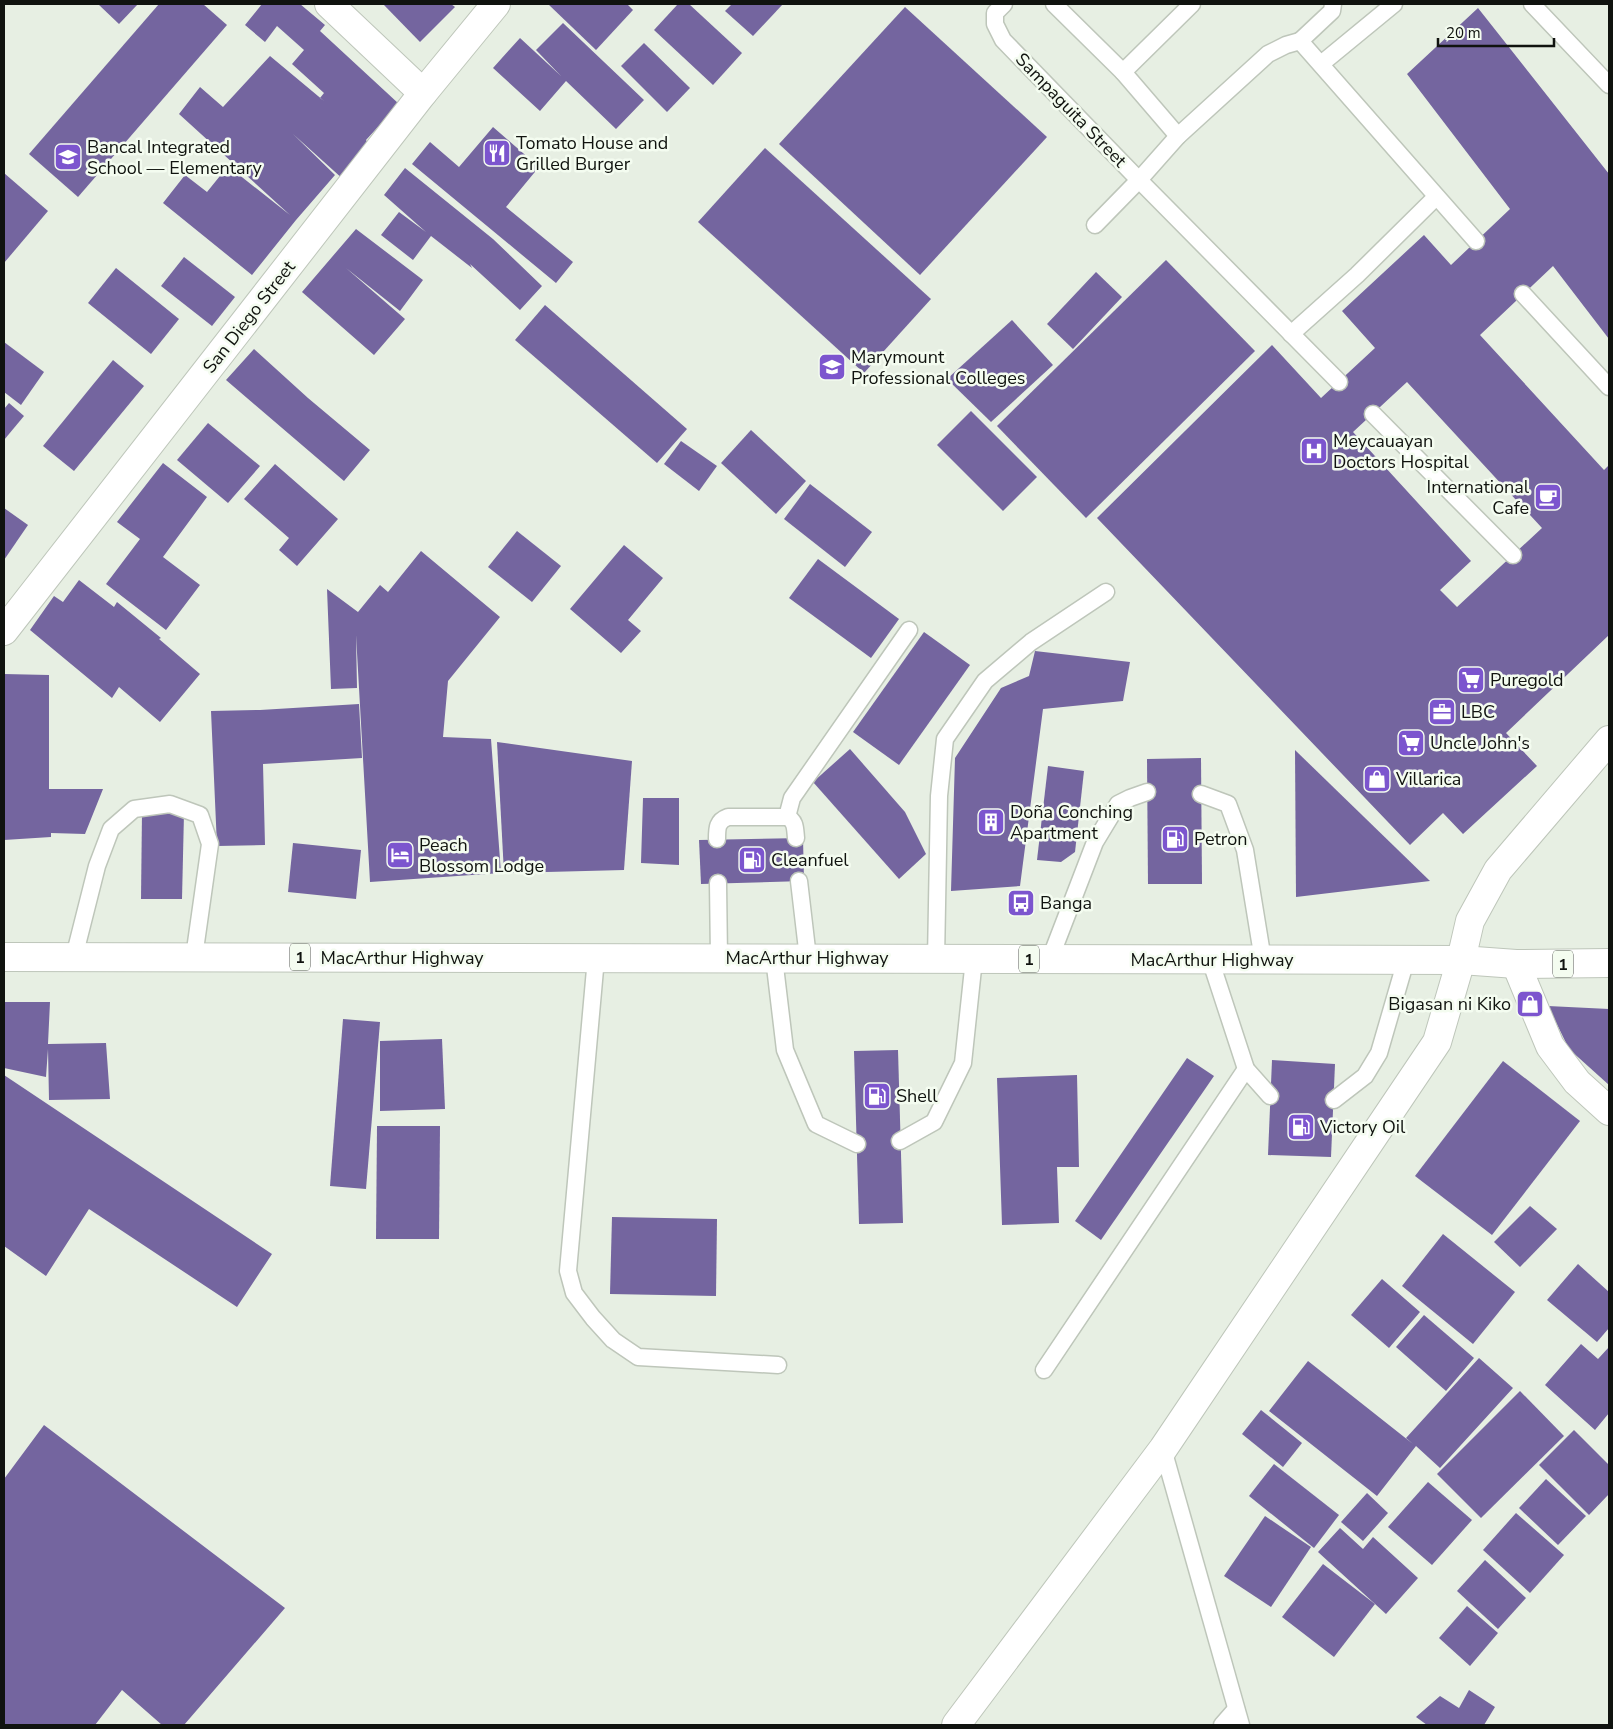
<svg xmlns="http://www.w3.org/2000/svg" width="1613" height="1729" font-family="'Nunito Sans',sans-serif">
	<style>
		.building { fill: #74659f; fill-rule: evenodd }
		.lines { fill: none; stroke-linecap: round; stroke-linejoin: round }
		.service-casing { stroke: #bec6ba; stroke-width: 19 }
		.minor-casing { stroke: #bec6ba; stroke-width: 30 }
		.secondary-casing { stroke: #bec6ba; stroke-width: 30 }
		.trunk-casing { stroke: #bec6ba; stroke-width: 30 }
		.service { stroke: #fff; stroke-width: 16 }
		.minor { stroke: #fff; stroke-width: 28 }
		.secondary { stroke: #fff; stroke-width: 28 }
		.trunk { stroke: #fff; stroke-width: 28 }
		.labels { text-anchor: middle; stroke-width: 5; stroke-linejoin: round; paint-order: stroke }
		.shield { fill: #f4fcf0; stroke: #545952; stroke-width: 1 }
		.shield-label { font-size: 16px; font-weight: bold; fill: #10130f }
		.street-label { font-size: 18px; fill: #10130f; stroke: #f4fcf0 }
		.poi-label { font-size: 18px; fill: #10130f; stroke: #f4fcf0; text-anchor: start }
	</style>
	<rect width="100%" height="100%" fill="#e7efe3"/>
	<g class="building">
		<polygon points="98,4 138,4 119,24"/>
		<polygon points="159,4 203,4 227,25 78,197 29,154"/>
		<polygon points="262,4 300,4 325,25 320,31 399,104 366,140 371,149 344,180 293,134 335,175 296,220 252,275 163,203 185,175 207,192 228,166 290,215 179,114 200,87 223,107 270,56 324,101 320,98 324,93 292,64 304,50 277,26 265,42 245,25"/>
		<polygon points="383,4 451,4 455,7 420,42"/>
		<polygon points="548,4 627,4 633,10 596,50"/>
		<polygon points="678,4 689,4 742,53 713,85 654,30"/>
		<polygon points="732,4 783,4 753,36 725,11"/>
		<polygon points="905,7 1047,137 920,275 779,144"/>
		<path d="M 1478,8 L 1609,174 L 1609,339 L 1553,266 L 1480,335 L 1604,470 L 1609,465 L 1609,635 L 1506,733 L 1537,766 L 1463,834 L 1443,813 L 1410,845 L 1097,518 L 1272,345 L 1321,398 L 1375,348 L 1342,311 L 1424,235 L 1451,265 L 1510,209 L 1407,74 ZM 1407,382 L 1542,528 L 1457,607 L 1440,590 L 1471,561 L 1353,432 Z"/>
		<polygon points="563,23 644,100 616,129 566,81 540,111 493,68 520,38 561,76 536,50"/>
		<polygon points="644,43 690,88 667,112 621,66"/>
		<polygon points="493,127 539,167 506,207 573,262 556,283 412,164 430,142 459,167"/>
		<polygon points="765,148 931,299 864,373 698,222"/>
		<polygon points="405,168 493,239 542,286 520,310 470,264 472,268 431,236 413,260 381,235 399,212 426,232 384,195"/>
		<polygon points="4,173 48,211 4,263"/>
		<polygon points="356,229 423,280 400,311 346,268 405,319 374,355 302,292"/>
		<polygon points="184,257 235,297 212,326 161,286"/>
		<polygon points="1166,260 1255,351 1086,518 997,426"/>
		<polygon points="116,268 179,319 151,354 88,303"/>
		<polygon points="1096,272 1122,297 1073,349 1047,324"/>
		<polygon points="545,305 687,429 657,463 515,340"/>
		<polygon points="1012,320 1053,365 991,422 947,379"/>
		<polygon points="4,342 44,372 21,405 4,392"/>
		<polygon points="254,349 308,398 370,450 344,481 226,380"/>
		<polygon points="113,360 144,386 74,471 43,446"/>
		<polygon points="9,403 24,416 4,440 4,409"/>
		<polygon points="971,411 1037,477 1003,511 937,445"/>
		<polygon points="208,423 260,466 228,503 177,460"/>
		<polygon points="751,430 806,481 776,514 721,463"/>
		<polygon points="681,441 717,466 699,491 664,464"/>
		<polygon points="163,463 207,497 163,557 200,585 166,630 106,584 140,539 117,522"/>
		<polygon points="275,464 338,519 297,566 279,550 289,538 244,499"/>
		<polygon points="810,484 872,532 845,567 784,519"/>
		<polygon points="4,508 28,525 4,560"/>
		<polygon points="517,531 561,566 532,602 488,567"/>
		<polygon points="624,545 663,578 628,620 641,631 621,653 570,609"/>
		<polygon points="421,551 500,617 448,681 443,737 491,739 501,873 370,882 356,635 357,688 331,689 327,589 358,612 380,585 388,592"/>
		<polygon points="818,559 899,619 871,658 789,598"/>
		<polygon points="79,580 114,607 117,602 161,638 159,639 200,674 160,722 119,687 112,698 30,630 54,596 63,602"/>
		<polygon points="924,632 970,665 899,765 853,732"/>
		<polygon points="1035,651 1130,662 1123,701 1043,709 1020,886 951,891 955,758 1001,688 1029,676"/>
		<polygon points="4,674 49,675 49,789 103,789 85,834 51,833 51,837 4,840"/>
		<polygon points="359,704 362,758 263,764 265,845 217,846 211,711 260,710"/>
		<polygon points="497,742 632,761 624,870 504,873"/>
		<polygon points="850,749 905,812 926,854 899,879 813,782"/>
		<polygon points="1295,750 1430,881 1296,897"/>
		<polygon points="1201,758 1202,884 1148,884 1147,759"/>
		<polygon points="1048,766 1084,771 1075,852 1061,862 1037,860"/>
		<polygon points="643,798 679,798 679,865 641,863"/>
		<polygon points="142,812 184,813 182,899 141,899"/>
		<polygon points="803,838 804,881 701,884 699,840"/>
		<polygon points="293,843 361,850 356,899 288,892"/>
		<polygon points="4,1002 50,1002 48,1044 106,1043 110,1099 49,1100 48,1049 46,1077 4,1068"/>
		<polygon points="1548,1006 1609,1009 1609,1085 1569,1049"/>
		<polygon points="343,1019 380,1022 366,1189 330,1186"/>
		<polygon points="442,1039 445,1109 380,1111 380,1041"/>
		<polygon points="898,1050 903,1223 859,1224 854,1051"/>
		<polygon points="1187,1058 1214,1076 1101,1240 1075,1221"/>
		<polygon points="1272,1060 1335,1064 1331,1157 1268,1155"/>
		<polygon points="1503,1061 1580,1121 1492,1235 1415,1176"/>
		<polygon points="4,1075 272,1254 237,1307 89,1209 46,1276 4,1246"/>
		<polygon points="1077,1075 1079,1167 1057,1167 1059,1223 1002,1225 997,1078"/>
		<polygon points="377,1126 440,1126 439,1239 376,1239"/>
		<polygon points="1530,1206 1557,1229 1520,1267 1494,1242"/>
		<polygon points="612,1217 717,1219 716,1296 610,1294"/>
		<polygon points="1443,1234 1515,1292 1473,1344 1402,1286"/>
		<polygon points="1578,1264 1609,1292 1609,1328 1597,1342 1547,1300"/>
		<polygon points="1382,1279 1420,1312 1389,1348 1351,1315"/>
		<polygon points="1424,1315 1474,1358 1446,1391 1396,1347"/>
		<polygon points="1581,1344 1598,1359 1609,1347 1609,1413 1595,1430 1545,1385"/>
		<polygon points="1479,1358 1513,1388 1440,1468 1416,1446 1377,1496 1269,1411 1308,1361 1413,1444 1406,1438"/>
		<polygon points="1520,1391 1564,1436 1481,1518 1437,1474"/>
		<polygon points="1261,1410 1302,1443 1283,1467 1242,1434"/>
		<polygon points="44,1425 285,1608 184,1725 162,1725 122,1690 95,1725 4,1725 4,1479"/>
		<polygon points="1574,1430 1609,1465 1609,1494 1589,1515 1539,1465"/>
		<polygon points="1274,1464 1339,1515 1314,1548 1249,1496"/>
		<polygon points="1546,1479 1586,1516 1558,1545 1519,1508"/>
		<polygon points="1428,1482 1472,1520 1432,1565 1388,1527"/>
		<polygon points="1367,1493 1388,1513 1363,1541 1341,1522"/>
		<polygon points="1516,1513 1564,1555 1530,1593 1483,1550"/>
		<polygon points="1265,1516 1311,1547 1271,1607 1224,1576"/>
		<polygon points="1340,1528 1363,1549 1373,1537 1418,1578 1386,1614 1318,1552"/>
		<polygon points="1485,1560 1526,1598 1498,1629 1457,1591"/>
		<polygon points="1323,1564 1375,1604 1334,1657 1282,1617"/>
		<polygon points="1467,1606 1498,1633 1470,1666 1439,1638"/>
		<polygon points="1469,1690 1495,1707 1484,1725 1427,1725 1416,1717 1440,1696 1459,1708"/>
	</g>
	<g class="lines">
		<g class="service-casing">
			<g id="service">
				<polyline points="1004,4 995,13 995,24 1003,40 1139,180 1339,382"/>
				<polyline points="1054,4 1123,72"/>
				<polyline points="1532,4 1609,85"/>
				<polyline points="1300,41 1332,11 1333,4"/>
				<polyline points="1321,64 1394,4"/>
				<polyline points="1178,136 1123,72 1192,4"/>
				<polyline points="1095,225 1139,180 1178,136 1268,54 1286,45 1300,41 1476,241"/>
				<polyline points="1523,294 1609,387"/>
				<polyline points="1291,334 1357,275 1436,197"/>
				<polyline points="1373,414 1513,555"/>
				<polyline points="1201,794 1228,804 1245,850 1263,960"/>
				<polyline points="787,817 792,798 909,630"/>
				<path d="M 717,839 C 717,828 717,821 728,817 L 787,817 C 796,821 795,829 796,838"/>
				<polyline points="799,881 808,958"/>
				<polyline points="718,883 719,958"/>
				<polyline points="74,957 97,866 111,829 134,809 170,804 200,815 210,844 194,957"/>
				<polyline points="596,958 568,1271 574,1293 593,1318 613,1340 638,1357 778,1365"/>
				<polyline points="774,958 785,1050 816,1124 857,1144"/>
				<polyline points="936,959 939,796 945,739 985,681 1031,642 1106,592"/>
				<polyline points="1050,959 1095,842 1118,804 1130,798 1147,792"/>
				<polyline points="1210,959 1246,1069 1270,1096"/>
				<polyline points="1334,1100 1365,1076 1379,1053 1406,960"/>
				<polyline points="900,1141 934,1122 963,1063 974,959"/>
				<polyline points="1044,1370 1246,1069"/>
				<polyline points="1163,1449 1241,1725"/>
				<polyline points="1222,1725 1236,1709"/>
			</g>
		</g>
		<g class="minor-casing">
			<g id="minor">
				<polyline points="329,4 423,93"/>
				<polyline points="4,631 423,93 496,4"/>
				<polyline points="1516,964 1550,1046 1577,1082 1609,1111"/>
				<polyline points="956,1725 1163,1449 1437,1042 1461,960"/>
			</g>
		</g>
		<g class="secondary-casing">
			<polyline id="secondary" points="1461,960 1470,921 1498,870 1609,740"/>
		</g>
		<g class="trunk-casing">
			<polyline id="trunk" points="4,957 1461,960 1516,964 1609,963"/>
		</g>
		<use href="#service" class="service"/>
		<use href="#minor" class="minor"/>
		<use href="#secondary" class="secondary"/>
		<use href="#trunk" class="trunk"/>
	</g>
	<defs>
		<g id="restaurant-square" transform="scale(1.4375)"><rect x="-9" y="-9" width="18" height="18" rx="4" fill="#7c55ce" stroke="#f4fcf0"/><path d="M-5-6h1v4h1v-4h1v4h1v-4h1v5L-1.5 .5V6h-2V.5L-5-1ZM5-6V6H3V1.5H1.5Q1.5-4 5-6Z" fill="#fff"/></g>
		<g id="school-square" transform="scale(1.4375)"><rect x="-9" y="-9" width="18" height="18" rx="4" fill="#7c55ce" stroke="#f4fcf0"/><path d="M0-5L7-2L0 1L-7-2ZM-4 1L0 2.5L4 1V4Q0 6-4 4Z" fill="#fff"/></g>
		<g id="university-square" transform="scale(1.4375)"><rect x="-9" y="-9" width="18" height="18" rx="4" fill="#7c55ce" stroke="#f4fcf0"/><path d="M0-5L7-2L0 1L-7-2ZM-4 1L0 2.5L4 1V4Q0 6-4 4Z" fill="#fff"/></g>
		<g id="hospital-square" transform="scale(1.4375)"><rect x="-9" y="-9" width="18" height="18" rx="4" fill="#7c55ce" stroke="#f4fcf0"/><path d="M-5-5h3v3.5h4V-5h3V5h-3V1.5h-4V5h-3Z" fill="#fff"/></g>
		<g id="cafe-square" transform="scale(1.4375)"><rect x="-9" y="-9" width="18" height="18" rx="4" fill="#7c55ce" stroke="#f4fcf0"/><path d="M-5.5-4.5H6V0H3Q3 3.5 0 3.5H-2.5Q-5.5 3.5-5.5 0ZM3-3.2v2h1.7v-2ZM-6 4.5H4V6H-6Z" fill="#fff"/></g>
		<g id="supermarket-square" transform="scale(1.4375)"><rect x="-9" y="-9" width="18" height="18" rx="4" fill="#7c55ce" stroke="#f4fcf0"/><path d="M-6-5.5h2.5l.6 2H6L4.5 2H-2.5L-4.4-4H-6ZM-1.5 3.2a1.3 1.3 0 1 0 .1 0ZM3 3.2a1.3 1.3 0 1 0 .1 0Z" fill="#fff"/></g>
		<g id="office-square" transform="scale(1.4375)"><rect x="-9" y="-9" width="18" height="18" rx="4" fill="#7c55ce" stroke="#f4fcf0"/><path d="M-6-3h4V-5.5h4V-3h4V5H-6ZM-1-4.5V-3h2v-1.5ZM-6 0V1H6V0Z" fill="#fff"/></g>
		<g id="shop-square" transform="scale(1.4375)"><rect x="-9" y="-9" width="18" height="18" rx="4" fill="#7c55ce" stroke="#f4fcf0"/><path d="M-5-2.5h2.3a2.7 3.5 0 0 1 5.4 0H5L5.5 6h-11ZM-1.5-2.5h3a1.5 2.3 0 0 0-3 0Z" fill="#fff"/></g>
		<g id="building-square" transform="scale(1.4375)"><rect x="-9" y="-9" width="18" height="18" rx="4" fill="#7c55ce" stroke="#f4fcf0"/><path d="M-4-6H4V6H1V3H-1V6H-4ZM-2.5-4.3h1.7v1.8h-1.7ZM.8-4.3h1.7v1.8H.8ZM-2.5-1h1.7V.8h-1.7ZM.8-1h1.7V.8H.8Z" fill="#fff"/></g>
		<g id="fuel-square" transform="scale(1.4375)"><rect x="-9" y="-9" width="18" height="18" rx="4" fill="#7c55ce" stroke="#f4fcf0"/><path d="M-5.5-6h7V0h2V4h1.3V-2.5L3-4.5l.8-.8L6-3V5H2.5V1h-1V6h-7ZM-4.2-4.7v3.2H.2V-4.7Z" fill="#fff"/></g>
		<g id="hotel-square" transform="scale(1.4375)"><rect x="-9" y="-9" width="18" height="18" rx="4" fill="#7c55ce" stroke="#f4fcf0"/><path d="M-6-4.5h1.5V1H6V5H4.5V3h-9V5H-6ZM-4 0a1.8 1.8 0 1 1 3.6 0ZM.5 0V-2.5h3Q6-2.5 6 0Z" fill="#fff"/></g>
		<g id="bus-square" transform="scale(1.4375)"><rect x="-9" y="-9" width="18" height="18" rx="4" fill="#7c55ce" stroke="#f4fcf0"/><path d="M-5-6H5V4H4V6H2V4H-2V6H-4V4H-5ZM-3.5-4V0h7V-4ZM-3.5 1.2v1.5H-2V1.2ZM2 1.2v1.5H3.5V1.2Z" fill="#fff"/></g>
	</defs>
	<g fill-rule="evenodd">
		<use href="#restaurant-square" x="497" y="153"/>
		<use href="#school-square" x="68" y="157"/>
		<use href="#university-square" x="832" y="367"/>
		<use href="#hospital-square" x="1314" y="451"/>
		<use href="#cafe-square" x="1548" y="497"/>
		<use href="#supermarket-square" x="1471" y="680"/>
		<use href="#office-square" x="1442" y="712"/>
		<use href="#supermarket-square" x="1411" y="743"/>
		<use href="#shop-square" x="1377" y="779"/>
		<use href="#building-square" x="991" y="822"/>
		<use href="#fuel-square" x="1175" y="839"/>
		<use href="#hotel-square" x="400" y="855"/>
		<use href="#fuel-square" x="752" y="860"/>
		<use href="#bus-square" x="1021" y="903"/>
		<use href="#shop-square" x="1530" y="1004"/>
		<use href="#fuel-square" x="877" y="1096"/>
		<use href="#fuel-square" x="1301" y="1127"/>
	</g>
	<g class="labels">
		<g class="shield">
			<rect x="290" y="943.5" width="20" height="27" rx="4"/>
			<rect x="1019" y="945.5" width="20" height="27" rx="4"/>
			<rect x="1553" y="950.5" width="20" height="27" rx="4"/>
		</g>
		<g class="shield-label">
			<text x="300" y="963">1</text>
			<text x="1029" y="965">1</text>
			<text x="1563" y="970">1</text>
		</g>
		<g class="street-label">
			<text transform="translate(1071 110) rotate(46)" y="6">Sampaguita Street</text>
			<text transform="translate(249 317) rotate(-52)" y="6">San Diego Street</text>
			<text x="402" y="964">MacArthur Highway</text>
			<text x="807" y="964">MacArthur Highway</text>
			<text x="1212" y="966">MacArthur Highway</text>
		</g>
		<g class="poi-label">
			<text x="516" y="149">Tomato House and<tspan x="516" dy="21">Grilled Burger</tspan></text>
			<text x="87" y="153">Bancal Integrated<tspan x="87" dy="21">School — Elementary</tspan></text>
			<text x="851" y="363">Marymount<tspan x="851" dy="21">Professional Colleges</tspan></text>
			<text x="1333" y="447">Meycauayan<tspan x="1333" dy="21">Doctors Hospital</tspan></text>
			<text x="1529" y="493" text-anchor="end">International<tspan x="1529" dy="21">Cafe</tspan></text>
			<text x="1490" y="686">Puregold</text>
			<text x="1461" y="718">LBC</text>
			<text x="1430" y="749">Uncle John's</text>
			<text x="1396" y="785">Villarica</text>
			<text x="1010" y="818">Doña Conching<tspan x="1010" dy="21">Apartment</tspan></text>
			<text x="1194" y="845">Petron</text>
			<text x="419" y="851">Peach<tspan x="419" dy="21">Blossom Lodge</tspan></text>
			<text x="771" y="866">Cleanfuel</text>
			<text x="1040" y="909">Banga</text>
			<text x="1511" y="1010" text-anchor="end">Bigasan ni Kiko</text>
			<text x="896" y="1102">Shell</text>
			<text x="1320" y="1133">Victory Oil</text>
		</g>
	</g>
	<rect width="1613" height="1729" fill="none" stroke="#10130f" stroke-width="10"/>
	<path d="M1438 38v8h116v-8" fill="none" stroke="#10130f" stroke-width="2.5"/>
	<text x="1446" y="38" font-size="15" fill="#10130f" stroke="#f4fcf0" stroke-width="4" paint-order="stroke">20 m</text>
</svg>
